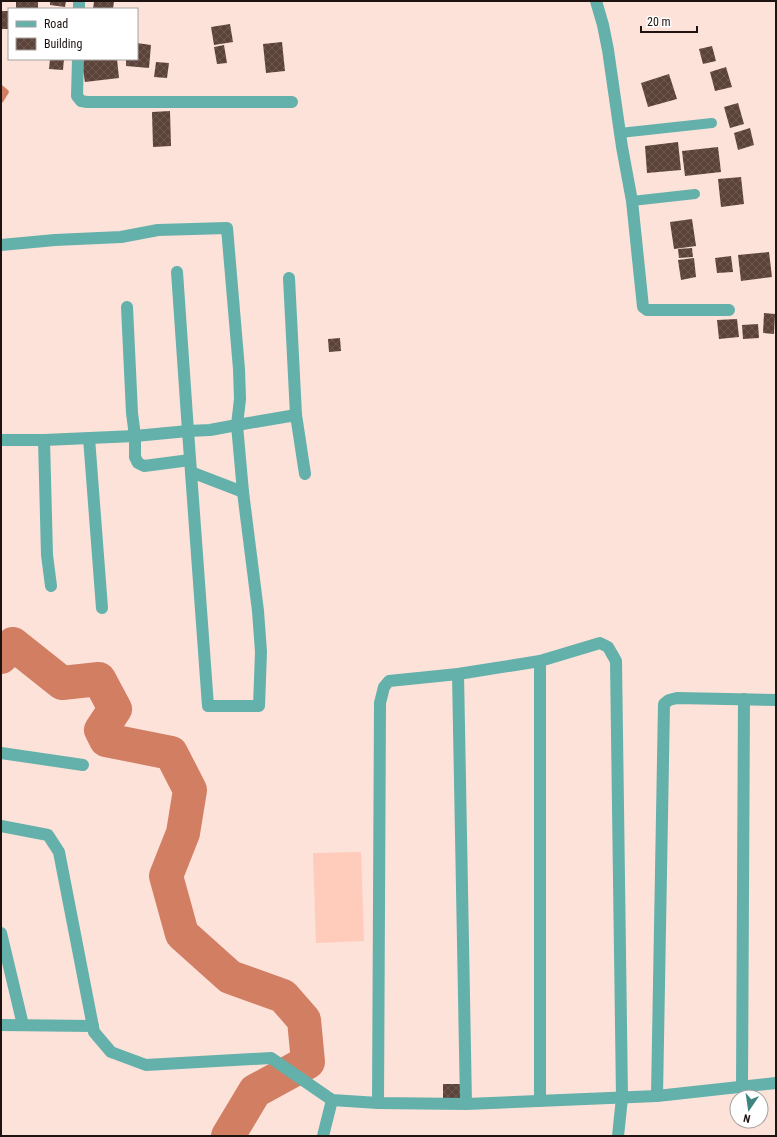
<svg xmlns="http://www.w3.org/2000/svg" width="777" height="1137" font-family="'Roboto Condensed',sans-serif">
	<style>
		.pitch { fill: #ffcbba }
		.lines { fill: none; stroke-linecap: round; stroke-linejoin: round }
		.stream { stroke: #d17e63; stroke-width: 5.5 }
		.river { stroke: #d17e63; stroke-width: 34 }
		.building { fill: url(#building-cross-hatch) }
		.service { stroke: #64b0aa; stroke-width: 10 }
		.minor { stroke: #64b0aa; stroke-width: 12 }
	</style>
	<defs>
		<pattern id="building-cross-hatch" width="8" height="8" patternUnits="userSpaceOnUse"><rect width="8" height="8" fill="#5c433a"/><path d="M0 0l8 8M0 8l8-8" fill="none" stroke="#6f5a53"/></pattern>
	</defs>
	<rect width="100%" height="100%" fill="#fce2d9"/>
	<polygon class="pitch" points="361,852 364,941 316,943 313,853"/>
	<g class="lines">
		<polyline class="stream" points="1,88 6,92 1,100"/>
		<polyline class="river" points="1,657 13,644 62,683 99,679 115,709 101,730 106,740 171,753 190,790 183,833 166,876 182,934 230,977 283,996 304,1020 308,1062 255,1091 228,1136"/>
	</g>
	<g class="building">
		<rect x="16" y="1" width="22" height="8"/>
		<polygon points="50,1 66,1 65,7 50,5"/>
		<polygon points="94,1 114,1 113,9 93,9"/>
		<rect x="1" y="11" width="8" height="18"/>
		<polygon points="230,24 233,42 214,45 211,27"/>
		<polygon points="282,42 285,71 266,73 263,44"/>
		<polygon points="137,43 151,45 149,68 126,66 126,59 137,59"/>
		<polygon points="224,45 227,63 217,64 214,47"/>
		<polygon points="712,46 716,61 703,64 699,49"/>
		<polygon points="50,59 64,59 63,70 49,69"/>
		<polygon points="81,59 117,59 119,78 85,82"/>
		<polygon points="156,62 169,63 167,78 154,77"/>
		<polygon points="726,67 732,87 715,91 710,72"/>
		<polygon points="669,74 677,99 648,107 641,83"/>
		<polygon points="738,103 744,124 730,128 724,107"/>
		<polygon points="170,111 171,146 153,147 152,112"/>
		<polygon points="750,128 754,145 738,150 734,133"/>
		<polygon points="678,142 681,170 647,173 645,146"/>
		<polygon points="718,147 721,172 685,176 682,151"/>
		<polygon points="741,177 744,204 721,207 718,179"/>
		<polygon points="692,219 696,246 674,249 670,222"/>
		<polygon points="692,248 693,257 679,258 678,249"/>
		<polygon points="769,252 772,277 741,281 738,255"/>
		<polygon points="731,256 733,272 717,273 715,258"/>
		<polygon points="694,258 696,277 681,280 678,260"/>
		<polygon points="764,313 775,314 774,334 763,333"/>
		<polygon points="737,319 739,337 719,339 717,320"/>
		<polygon points="758,324 759,338 743,339 742,325"/>
		<polygon points="340,338 341,351 329,352 328,339"/>
		<rect x="443" y="1084" width="18" height="14"/>
	</g>
	<g class="lines">
		<g class="service">
			<polyline points="620,133 712,123"/>
			<polyline points="632,201 695,194"/>
		</g>
		<g class="minor">
			<polyline points="596,1 603,25 608,50 622,147 632,201 643,307 647,310 729,310"/>
			<polyline points="79,9 79,1"/>
			<polyline points="78,59 77,96 81,101 87,102 292,102"/>
			<polyline points="1,245 55,240 121,237 158,230 227,228 239,369 240,399 237,425 243,492 258,611 261,652 259,706 208,706 188,431 177,272"/>
			<polyline points="289,278 296,415"/>
			<polyline points="127,307 132,413 135,436 135,457 138,463 144,466 190,460"/>
			<polyline points="89,438 102,608"/>
			<polyline points="1,440 44,440 135,436 188,431 210,430 237,425 296,415 305,474"/>
			<polyline points="44,440 47,555 51,586"/>
			<polyline points="191,472 243,492"/>
			<polyline points="540,661 540,1101"/>
			<polyline points="458,674 466,1104"/>
			<polyline points="776,700 677,698 669,700 664,704 657,1096 776,1083"/>
			<polyline points="1,753 83,765"/>
			<polyline points="1,826 48,835 59,852 94,1032 111,1052 146,1065 271,1058 332,1100 378,1103 466,1104 657,1096"/>
			<polyline points="1,933 23,1025"/>
			<polyline points="1,1025 93,1026"/>
			<polyline points="742,1087 744,699"/>
			<polyline points="378,1103 380,703 384,687 389,681 458,674 540,661 600,643 608,647 616,661 622,1098 618,1136"/>
			<polyline points="323,1136 332,1100"/>
		</g>
	</g>
	<rect width="777" height="1137" fill="none" stroke="#1e1310" stroke-width="4"/>
	<rect x="8" y="8" width="130" height="52" fill="#ffffff" stroke="#a5a19f"/>
	<rect x="16" y="21" width="20" height="6" fill="#64b0aa" stroke="#a5a19f"/>
	<text x="44" y="28" font-size="12" fill="#1e1310">Road</text>
	<rect x="16" y="38" width="20" height="12" fill="url(#building-cross-hatch)" stroke="#a5a19f"/>
	<text x="44" y="48" font-size="12" fill="#1e1310">Building</text>
	<g transform="translate(749 1109) rotate(193)"><circle r="19" fill="#ffffff" stroke="#a5a19f"/>
	<path d="M0-3L7 15L0 10L-7 15Z" fill="#3e857f"/>
	<text y="-6" font-size="11" font-weight="bold" text-anchor="middle" fill="#1e1310">N</text>
	</g>
	<path d="M641 26v6h56v-6" fill="none" stroke="#1e1310" stroke-width="2"/>
	<text x="647" y="26" font-size="12" fill="#1e1310" stroke="#ffffff" stroke-width="3" paint-order="stroke">20 m</text>
</svg>
